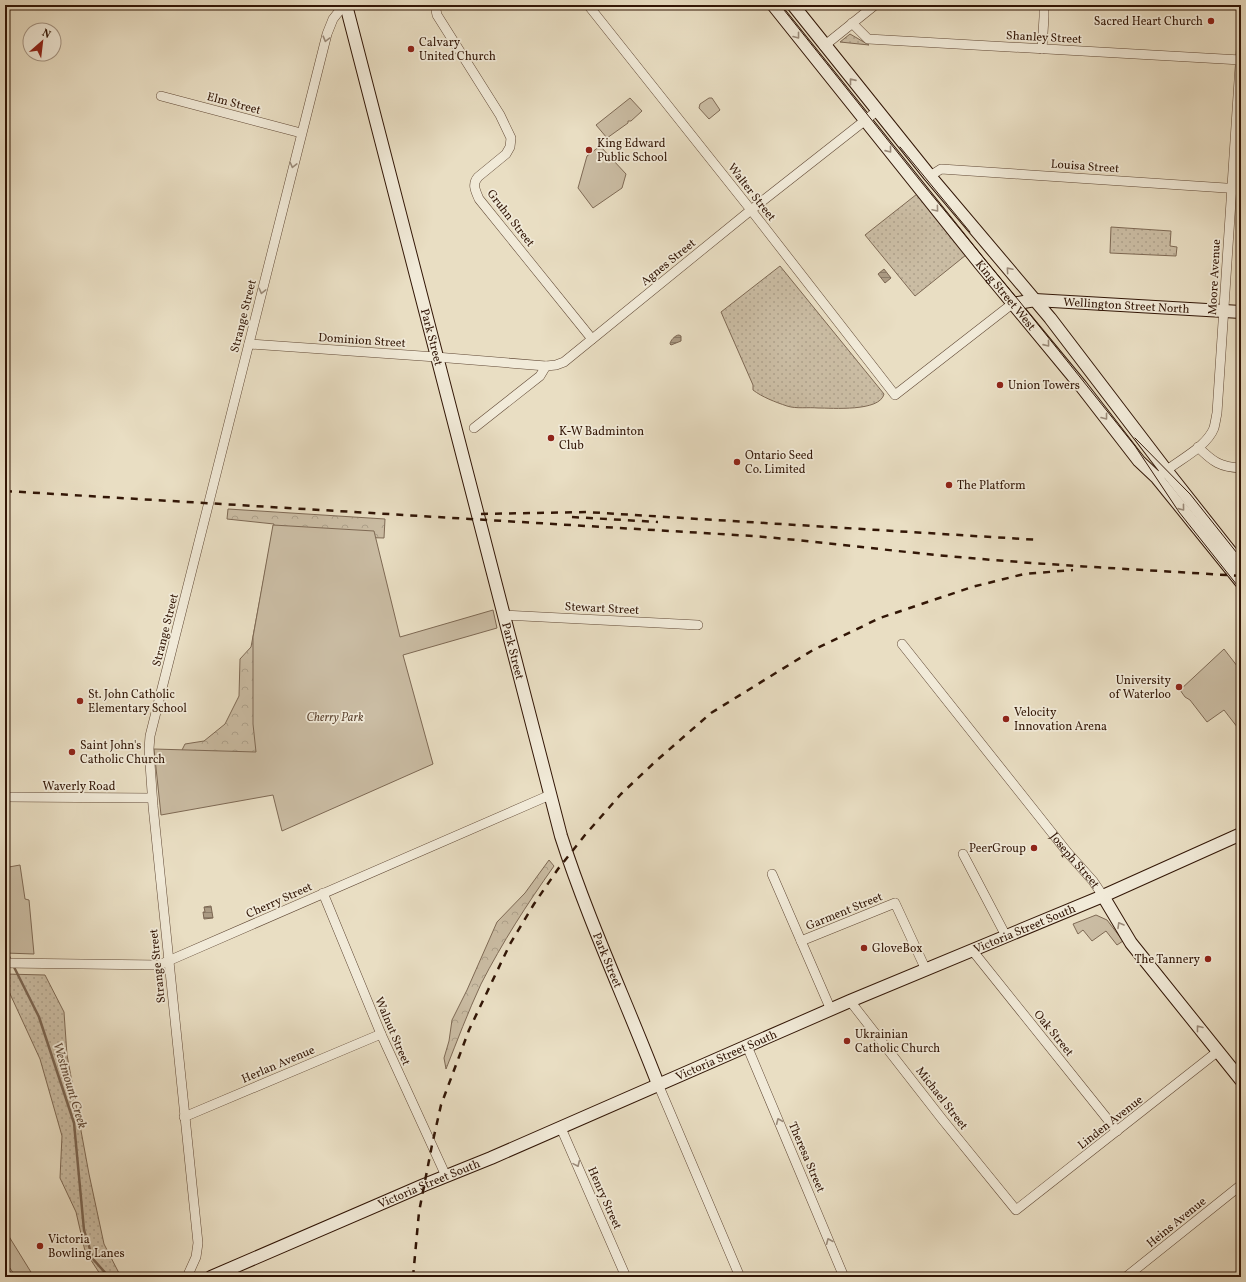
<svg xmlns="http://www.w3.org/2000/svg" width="1246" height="1282" font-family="Vollkorn,serif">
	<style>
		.grass { fill: url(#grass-dots); stroke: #7e6954 }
		.forest { fill: url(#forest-crowns); stroke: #7e6954 }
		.park { fill: #cabca3; stroke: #7e6954 }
		.water { fill: url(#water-rules); stroke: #7b6551 }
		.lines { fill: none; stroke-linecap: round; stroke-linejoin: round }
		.stream { stroke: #7b6551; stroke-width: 2.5 }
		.street-casing { stroke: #604835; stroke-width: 10 }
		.secondary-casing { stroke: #321606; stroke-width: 14 }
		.street { stroke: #f1ead8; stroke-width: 9 }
		.secondary { stroke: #f1ead8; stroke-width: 12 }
		.tram { stroke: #321606; stroke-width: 1 }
		.rail { stroke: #321606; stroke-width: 2.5; stroke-dasharray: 7 7; stroke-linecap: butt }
		.oneway { stroke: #9b8b7a }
		.poi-dot { fill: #8f2418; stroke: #f1ead8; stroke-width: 1.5 }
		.labels { text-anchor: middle; stroke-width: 3.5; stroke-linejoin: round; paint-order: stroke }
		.poi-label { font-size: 12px; fill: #321606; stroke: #f1ead8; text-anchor: start }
		.street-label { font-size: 12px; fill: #321606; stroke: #f1ead8 }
		.park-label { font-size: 12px; font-style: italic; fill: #604835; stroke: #f1ead8 }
		.water-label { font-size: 13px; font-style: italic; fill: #624b38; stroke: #f1ead8 }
	</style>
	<defs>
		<pattern id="grass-dots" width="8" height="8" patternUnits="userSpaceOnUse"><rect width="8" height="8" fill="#cabca3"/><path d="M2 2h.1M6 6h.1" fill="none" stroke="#aea18b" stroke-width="1.8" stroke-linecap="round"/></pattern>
		<pattern id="forest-crowns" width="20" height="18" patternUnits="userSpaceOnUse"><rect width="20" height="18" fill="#cabca3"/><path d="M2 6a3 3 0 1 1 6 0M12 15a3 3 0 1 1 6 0" fill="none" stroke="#aea18b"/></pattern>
		<pattern id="water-rules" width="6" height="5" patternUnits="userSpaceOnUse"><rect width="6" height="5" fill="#ab9a83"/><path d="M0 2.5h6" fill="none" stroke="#8c7d69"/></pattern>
	</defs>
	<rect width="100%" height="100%" fill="#e9dec3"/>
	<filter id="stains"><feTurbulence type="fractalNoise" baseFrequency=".005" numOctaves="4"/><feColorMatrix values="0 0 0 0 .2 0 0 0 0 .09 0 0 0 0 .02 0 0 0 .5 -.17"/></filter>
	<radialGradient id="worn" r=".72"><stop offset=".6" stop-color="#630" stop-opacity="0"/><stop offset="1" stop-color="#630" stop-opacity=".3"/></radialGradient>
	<g class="grass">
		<polygon points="850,34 869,45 840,42"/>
		<polygon points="917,194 966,255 915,296 865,235"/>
		<polygon points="1111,227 1171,231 1170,246 1177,247 1176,256 1110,253"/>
		<path d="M 780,266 L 884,394 C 880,412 832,408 818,408 C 808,407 796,409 787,406 C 775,402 762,397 753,390 L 753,385 L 721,312 Z"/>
		<polygon points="5,974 45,975 64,1012 67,1055 89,1174 104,1244 121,1277 102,1277 85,1251 76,1212 60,1178 62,1136 40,1059 5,983"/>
	</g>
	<g class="forest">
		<polygon points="228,509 385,519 384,538 285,535 265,764 180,754 185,744 204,741 225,724 239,696 240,659 251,647 274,524 227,519"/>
		<path d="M 549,860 L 554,866 C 527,904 502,943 481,984 C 468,1012 457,1041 446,1069 L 444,1058 L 449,1041 L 452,1020 L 467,990 L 497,922 L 525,893 Z"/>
	</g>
	<g class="park">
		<polygon points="630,98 642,111 631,121 628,121 628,123 607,138 596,125"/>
		<polygon points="709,98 712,98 720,110 709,119 699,108 700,104"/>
		<polygon points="600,146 626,174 622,188 593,208 578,188 587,156"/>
		<polygon points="273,525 374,531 400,637 493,610 497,628 403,655 433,764 282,831 273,795 161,815 154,749 256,752 253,724 253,637"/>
		<polygon points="1224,649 1241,671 1241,732 1224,710 1207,722 1190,700 1185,697 1180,690"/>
		<polygon points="5,850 9,867 20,865 25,899 29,900 34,954 5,953"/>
		<polygon points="1096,915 1107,920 1123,941 1117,945 1106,931 1092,941 1083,930 1078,934 1073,924"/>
		<polygon points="5,1230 34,1277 16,1277 5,1261"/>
	</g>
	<g class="water">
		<polygon points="884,269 891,278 885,283 878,274"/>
		<path d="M 679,335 L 681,336 L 681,341 L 671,345 L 670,344 C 670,341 675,335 679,335 Z"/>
		<polygon points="211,906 213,918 204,919 203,912 205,912 204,907"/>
	</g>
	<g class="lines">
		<g class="stream">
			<polyline points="5,948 11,961"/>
			<polyline points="13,965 39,1017 74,1123 84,1230 93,1259 109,1277"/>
		</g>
		<g class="street-casing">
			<g id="street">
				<path d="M 435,5 L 437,15 L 500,115 L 511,138 L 510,147 L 506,154 L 478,177 C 472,184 475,190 479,199 L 592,339"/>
				<polyline points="588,5 751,210 895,395 1012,304"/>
				<polyline points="852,23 868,39 1241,60"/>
				<polyline points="824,46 875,5"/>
				<polyline points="1042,49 1044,17 1044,5"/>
				<polyline points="161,96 301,133"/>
				<polyline points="930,176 941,169 1241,189"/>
				<polyline points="249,344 436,357 546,366 556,365 564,362 751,210 877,111"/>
				<polyline points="474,428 540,376 546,366"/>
				<path d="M 1198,447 C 1213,462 1220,467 1241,468"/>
				<path d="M 1162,474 C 1178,460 1206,448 1214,428 C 1215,424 1216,418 1217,413 L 1241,50"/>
				<polyline points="504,615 698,625"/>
				<path id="s1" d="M 902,644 L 1068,853 L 1093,881 L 1103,896"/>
				<polyline points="5,797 152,798"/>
				<polyline points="963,854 1006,936"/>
				<polyline points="772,874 831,1010"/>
				<polyline points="323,893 381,1034 446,1176"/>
				<polyline points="801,941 895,903 926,970"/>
				<polyline points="972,950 1117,1131"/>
				<polyline points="5,963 159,965 550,795"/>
				<polyline points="850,1001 942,1119 1016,1210 1217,1052"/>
				<polyline points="747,1046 844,1277"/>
				<polyline points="658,1084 740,1277"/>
				<polyline points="184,1117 381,1034"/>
				<polyline points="561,1128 626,1277"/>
				<polyline points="187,1277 196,1257 198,1243 153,806 149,749 150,736 327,34 333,19 344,5"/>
				<polyline points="1126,1277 1241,1185"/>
			</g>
		</g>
		<g class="secondary-casing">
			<g id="secondary">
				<path id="s2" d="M 346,5 L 561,836 C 588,920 626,1001 658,1084"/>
				<path id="s3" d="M 773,5 L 981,265 L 1081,386 L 1139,461 L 1157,478 L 1241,582"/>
				<polyline points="793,5 930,176 1050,318 1166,470 1241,565"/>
				<path id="s4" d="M 1012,304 L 1035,300 L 1241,312"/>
				<polyline points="1103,896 1131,943 1241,1080"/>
				<path id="s5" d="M 211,1277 L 424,1185 L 491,1158 L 850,1001 L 1103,896 L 1241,834"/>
			</g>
		</g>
		<use href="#street" class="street"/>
		<use href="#secondary" class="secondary"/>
		<g class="tram">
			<polyline points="780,5 922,183 1020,302 1135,446 1179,512 1241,590"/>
			<polyline points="900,147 970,232"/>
			<polyline points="1135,438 1190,494 1241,558"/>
		</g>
		<g class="rail">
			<path d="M 5,491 L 753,536 C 825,542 897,552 970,558 C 1060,566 1151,570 1241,576"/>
			<polyline points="481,514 586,512 1040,540"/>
			<polyline points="572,517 658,522"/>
			<polyline points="413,1277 419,1212 432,1145 441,1105 469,1030 510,944 534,904 558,869 585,835 621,794 656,761 711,713 813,650 880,618 972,587 1024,574 1073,570"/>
		</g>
	</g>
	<defs><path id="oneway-chevron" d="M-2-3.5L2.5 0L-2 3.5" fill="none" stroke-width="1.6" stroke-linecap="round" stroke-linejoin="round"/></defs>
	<g class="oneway">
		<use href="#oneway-chevron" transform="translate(797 36) rotate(52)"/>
		<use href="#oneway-chevron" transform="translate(326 39) rotate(105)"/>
		<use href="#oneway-chevron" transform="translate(852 81) rotate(-129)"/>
		<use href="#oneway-chevron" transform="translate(889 150) rotate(51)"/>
		<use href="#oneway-chevron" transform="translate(293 165) rotate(104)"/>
		<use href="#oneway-chevron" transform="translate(936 209) rotate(50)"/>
		<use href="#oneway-chevron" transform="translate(1009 270) rotate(-131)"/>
		<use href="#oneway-chevron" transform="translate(262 291) rotate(104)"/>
		<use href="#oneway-chevron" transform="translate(1047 344) rotate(51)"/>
		<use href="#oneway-chevron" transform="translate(1105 417) rotate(52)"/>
		<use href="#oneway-chevron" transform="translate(1182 508) rotate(51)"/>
		<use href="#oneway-chevron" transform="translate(1120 925) rotate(-120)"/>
		<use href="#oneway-chevron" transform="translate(1199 1028) rotate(-128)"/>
		<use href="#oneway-chevron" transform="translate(779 1121) rotate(-113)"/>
		<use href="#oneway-chevron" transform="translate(577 1164) rotate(66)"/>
		<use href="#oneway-chevron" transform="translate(829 1241) rotate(-113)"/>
	</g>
	<g class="poi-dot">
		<circle cx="1211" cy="21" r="4"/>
		<circle cx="411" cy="49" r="4"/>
		<circle cx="589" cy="150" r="4"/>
		<circle cx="1000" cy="385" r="4"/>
		<circle cx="551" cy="438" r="4"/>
		<circle cx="737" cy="462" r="4"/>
		<circle cx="949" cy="485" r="4"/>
		<circle cx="1179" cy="687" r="4"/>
		<circle cx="80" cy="701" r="4"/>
		<circle cx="1006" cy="719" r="4"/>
		<circle cx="72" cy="752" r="4"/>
		<circle cx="1034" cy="848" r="4"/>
		<circle cx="864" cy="948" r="4"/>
		<circle cx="1208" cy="959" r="4"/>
		<circle cx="847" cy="1041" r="4"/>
		<circle cx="40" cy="1246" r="4"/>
	</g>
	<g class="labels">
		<g class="poi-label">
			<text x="1203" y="25" text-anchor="end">Sacred Heart Church</text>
			<text x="419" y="46">Calvary<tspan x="419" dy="14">United Church</tspan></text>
			<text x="597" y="147">King Edward<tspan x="597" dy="14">Public School</tspan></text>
			<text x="1008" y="389">Union Towers</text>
			<text x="559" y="435">K-W Badminton<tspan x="559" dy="14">Club</tspan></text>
			<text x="745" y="459">Ontario Seed<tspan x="745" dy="14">Co. Limited</tspan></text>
			<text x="957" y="489">The Platform</text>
			<text x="1171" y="684" text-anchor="end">University<tspan x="1171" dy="14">of Waterloo</tspan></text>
			<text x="88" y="698">St. John Catholic<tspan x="88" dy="14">Elementary School</tspan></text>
			<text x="1014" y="716">Velocity<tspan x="1014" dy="14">Innovation Arena</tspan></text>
			<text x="80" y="749">Saint John's<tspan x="80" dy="14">Catholic Church</tspan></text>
			<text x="1026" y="852" text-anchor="end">PeerGroup</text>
			<text x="872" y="952">GloveBox</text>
			<text x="1200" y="963" text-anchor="end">The Tannery</text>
			<text x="855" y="1038">Ukrainian<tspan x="855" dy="14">Catholic Church</tspan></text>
			<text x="48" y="1243">Victoria<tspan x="48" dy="14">Bowling Lanes</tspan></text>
		</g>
		<g class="street-label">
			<text transform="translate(1044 37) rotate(3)" y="4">Shanley Street</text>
			<text transform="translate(234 103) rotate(15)" y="4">Elm Street</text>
			<text transform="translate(1085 166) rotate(4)" y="4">Louisa Street</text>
			<text transform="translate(752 192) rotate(52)" y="4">Walter Street</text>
			<text transform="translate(511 218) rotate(52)" y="4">Gruhn Street</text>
			<text transform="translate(668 262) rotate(-39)" y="4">Agnes Street</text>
			<text transform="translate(1214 277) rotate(-87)" y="4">Moore Avenue</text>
			<text dy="4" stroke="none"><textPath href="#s3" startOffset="372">King Street West</textPath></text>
			<text dy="4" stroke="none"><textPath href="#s4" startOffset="115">Wellington Street North</textPath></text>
			<text transform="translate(243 316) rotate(-76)" y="4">Strange Street</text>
			<text dy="4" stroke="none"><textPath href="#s2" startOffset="343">Park Street</textPath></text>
			<text transform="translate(362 340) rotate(4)" y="4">Dominion Street</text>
			<text transform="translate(602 608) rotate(3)" y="4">Stewart Street</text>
			<text transform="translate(165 630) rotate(-76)" y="4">Strange Street</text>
			<text dy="4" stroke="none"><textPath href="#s2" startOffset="667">Park Street</textPath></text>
			<text x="79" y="790">Waverly Road</text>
			<text dy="4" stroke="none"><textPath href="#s1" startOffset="277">Joseph Street</textPath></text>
			<text transform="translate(279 900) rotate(-24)" y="4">Cherry Street</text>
			<text transform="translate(844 911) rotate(-22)" y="4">Garment Street</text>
			<text dy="4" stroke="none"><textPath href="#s5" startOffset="885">Victoria Street South</textPath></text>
			<text dy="4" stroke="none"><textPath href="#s2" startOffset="991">Park Street</textPath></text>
			<text transform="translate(157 966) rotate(-96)" y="4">Strange Street</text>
			<text transform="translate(393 1031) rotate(67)" y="4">Walnut Street</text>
			<text transform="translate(1054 1033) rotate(51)" y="4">Oak Street</text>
			<text dy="4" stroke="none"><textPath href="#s5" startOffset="561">Victoria Street South</textPath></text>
			<text transform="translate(278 1064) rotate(-23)" y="4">Herlan Avenue</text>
			<text transform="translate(942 1098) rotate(52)" y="4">Michael Street</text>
			<text transform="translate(1110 1122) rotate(-38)" y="4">Linden Avenue</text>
			<text transform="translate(807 1157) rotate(67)" y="4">Theresa Street</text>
			<text dy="4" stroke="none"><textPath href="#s5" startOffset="237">Victoria Street South</textPath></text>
			<text transform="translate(605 1198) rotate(66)" y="4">Henry Street</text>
			<text transform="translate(1176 1222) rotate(-39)" y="4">Heins Avenue</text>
		</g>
		<g class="park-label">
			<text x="335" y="721">Cherry Park</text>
		</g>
		<g class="water-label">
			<text transform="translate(71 1085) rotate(73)" y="5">Westmount Creek</text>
		</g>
	</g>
	<rect width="1246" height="1282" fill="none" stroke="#e9dec3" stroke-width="20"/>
	<rect x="6" y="6" width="1234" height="1270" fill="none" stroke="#321606" stroke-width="2"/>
	<rect x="10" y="10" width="1226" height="1262" fill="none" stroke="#321606"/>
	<g transform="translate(42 42) rotate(28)"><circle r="19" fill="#f1ead8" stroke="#a59584"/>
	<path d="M0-3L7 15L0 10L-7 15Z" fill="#8f2418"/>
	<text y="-6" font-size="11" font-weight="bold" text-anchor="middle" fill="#321606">N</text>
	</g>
	<rect width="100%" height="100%" filter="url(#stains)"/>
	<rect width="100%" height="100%" fill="url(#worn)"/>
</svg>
